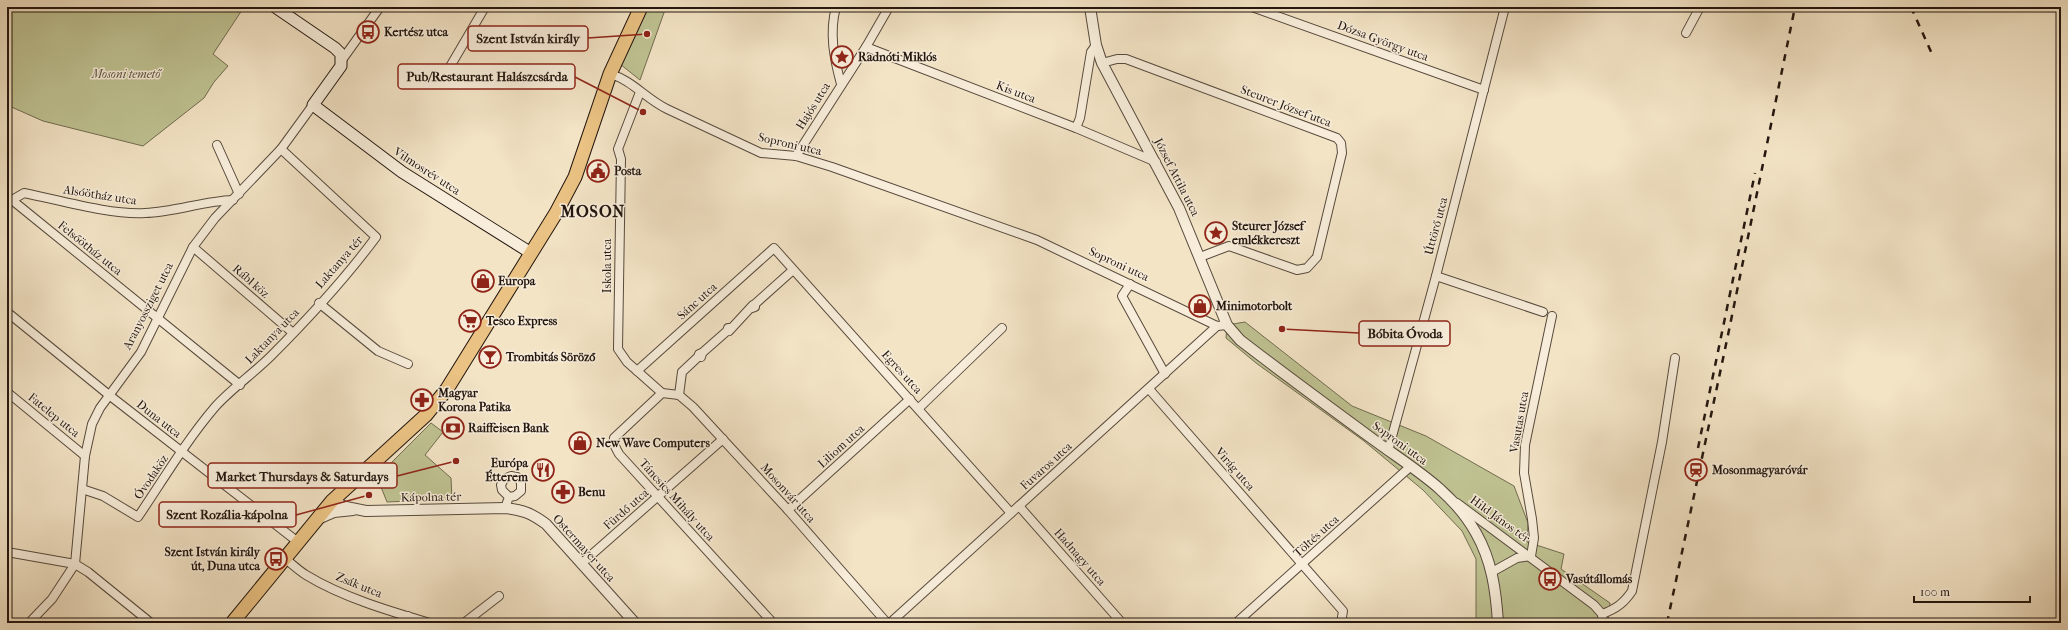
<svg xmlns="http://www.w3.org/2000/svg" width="2068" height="630" font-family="'IM FELL French Canon',serif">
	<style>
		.green { fill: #bfc292; stroke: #716c50 }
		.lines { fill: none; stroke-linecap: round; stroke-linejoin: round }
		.minor-casing { stroke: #574a3d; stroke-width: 10 }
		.tertiary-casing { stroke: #574a3d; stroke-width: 12 }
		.secondary-casing { stroke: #23160f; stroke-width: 13 }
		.primary-casing { stroke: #23160f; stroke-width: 15 }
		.minor { stroke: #f7edda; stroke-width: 8 }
		.tertiary { stroke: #f7edda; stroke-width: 10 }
		.secondary { stroke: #f7edda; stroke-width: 11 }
		.primary { stroke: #eac283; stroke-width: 13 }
		.rail { stroke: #23160f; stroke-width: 2.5; stroke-dasharray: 7 7; stroke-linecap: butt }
		.labels { text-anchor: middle; stroke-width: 3; stroke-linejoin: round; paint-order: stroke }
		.poi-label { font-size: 12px; font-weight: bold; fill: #23160f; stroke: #f7edda; text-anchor: start }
		.street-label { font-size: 12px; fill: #23160f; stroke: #f7edda }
		.park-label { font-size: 12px; font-style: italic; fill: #5a523d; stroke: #f7edda }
		.district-label { font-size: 16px; font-weight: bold; letter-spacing: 1px; fill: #23160f; stroke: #f7edda }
		.leader { fill: none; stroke: #8f2418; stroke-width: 1.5 }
		.callout-dot { fill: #8f2418; stroke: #f7edda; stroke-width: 1.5 }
		.callout { fill: #f7edda; stroke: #8f2418; stroke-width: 1.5 }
		.callout-label { font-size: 13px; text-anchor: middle; font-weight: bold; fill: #23160f }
	</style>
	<rect width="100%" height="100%" fill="#f3e4c6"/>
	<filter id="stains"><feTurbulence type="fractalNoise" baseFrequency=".005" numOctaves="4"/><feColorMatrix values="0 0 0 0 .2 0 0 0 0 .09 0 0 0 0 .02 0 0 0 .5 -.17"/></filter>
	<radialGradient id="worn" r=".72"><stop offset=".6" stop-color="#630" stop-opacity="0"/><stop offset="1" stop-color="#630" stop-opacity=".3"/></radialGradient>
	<g class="green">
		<polygon points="7,7 244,7 213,54 228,66 214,82 204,98 143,146 43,121 7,105"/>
		<polygon points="648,7 666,7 640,80 620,64"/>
		<polygon points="1245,322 1352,406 1426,436 1514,486 1528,523 1527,542 1564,554 1561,569 1610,603 1608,623 1476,623 1476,559 1462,531 1423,490 1364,441 1256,363 1226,338 1227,325"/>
		<polygon points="431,423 443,432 425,455 451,478 452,499 387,502 377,477"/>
	</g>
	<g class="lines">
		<g class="minor-casing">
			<g id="minor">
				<path d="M 836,7 C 829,33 834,58 841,84"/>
				<polyline points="1252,7 1484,90"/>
				<polyline points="1686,33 1700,7"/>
				<polyline points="866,47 1076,128 1156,162"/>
				<polyline points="342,60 380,7"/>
				<polyline points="1102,63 1117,59 1126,59 1337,138 1341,143 1342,153 1317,257 1307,268 1297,270 1229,246 1200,257"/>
				<path d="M 610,74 C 632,80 646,99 667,109 L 761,153 L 796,156 L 832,167 L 1037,240 L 1217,326 L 1227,325"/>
				<polyline points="441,82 485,7"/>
				<polyline points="640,92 618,149 621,159 618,349 627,362 662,393"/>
				<polyline points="1076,128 1080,118 1091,52 1096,45"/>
				<polyline points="217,145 239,194"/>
				<polyline points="796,156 866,47 889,7"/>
				<polyline points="7,196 240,385"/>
				<path d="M 12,200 L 24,193 C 59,200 110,215 145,213 C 175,212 203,201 233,200"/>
				<polyline points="193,247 293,333"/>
				<polyline points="1436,276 1543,312"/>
				<polyline points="1130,284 1122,296 1165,374"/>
				<polyline points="319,303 378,351 408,364"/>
				<polyline points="752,308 755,307 755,304 793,270"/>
				<polyline points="7,312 109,395 298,542"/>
				<polyline points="729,331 753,305"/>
				<polyline points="701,357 702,353 727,331 728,328 731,328"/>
				<polyline points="637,371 774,248 1011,513"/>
				<polyline points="1149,389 1343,611 1341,623"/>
				<polyline points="7,392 85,456"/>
				<polyline points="662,393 679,395 693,407 788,510 887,623"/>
				<path d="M 662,393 L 614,438 C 613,445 616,448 619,454 L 773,623"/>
				<polyline points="679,395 682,372 698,357 699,354 702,353"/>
				<polyline points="919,408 1002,328"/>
				<polyline points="1388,451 1436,276 1505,7"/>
				<path d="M 82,489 L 103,496 L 138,517 C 163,480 186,441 215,407 C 231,389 254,373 271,356 C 308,319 345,279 376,237 L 281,149"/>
				<polyline points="1457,503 1594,605 1602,614"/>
				<polyline points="1019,506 1122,623"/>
				<polyline points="505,508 509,497 515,496 521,491 521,482 517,477 511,476 504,479 501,485 502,490 509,497"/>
				<polyline points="788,510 910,399"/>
				<polyline points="7,552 75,564 88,572 151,623"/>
				<polyline points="1531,556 1534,538 1532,519 1524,473 1525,445 1552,316"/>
				<path d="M 284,558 C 291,563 298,570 306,575 C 342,597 389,611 430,623"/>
				<polyline points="581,564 723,439"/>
				<polyline points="1492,572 1517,558 1531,556"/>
				<path d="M 1602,614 C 1616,609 1624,603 1632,591 L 1662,442 L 1675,358"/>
				<polyline points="1602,614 1603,623"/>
				<polyline points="29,623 52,599 75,564 85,456 92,424 100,408 141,352 193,247 215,218 281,149 313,105"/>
				<polyline points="404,623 408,616"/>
				<polyline points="464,623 499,596"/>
				<polyline points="890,623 1217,326"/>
				<polyline points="1236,623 1411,466"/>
			</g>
		</g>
		<g class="tertiary-casing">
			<g id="tertiary">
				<path d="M 1090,7 L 1096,45 L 1102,63 L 1179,208 L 1227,325 L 1240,340 C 1284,374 1329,407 1374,440 C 1412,468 1452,490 1476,533 C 1492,561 1496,591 1498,623"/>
				<path d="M 332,501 L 346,507 L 366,511 L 505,508 C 523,510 531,513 546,524 L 635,623"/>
				<polyline points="318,519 334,512 353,510"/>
			</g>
		</g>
		<g class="secondary-casing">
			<polyline id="secondary" points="275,7 335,48 341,54 341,66 313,105 402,172 531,253"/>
		</g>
		<g class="primary-casing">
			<polyline id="primary" points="232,623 332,501 426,415 447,389 556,213 575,177 610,74 641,7"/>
		</g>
		<use href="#minor" class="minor"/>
		<use href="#tertiary" class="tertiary"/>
		<use href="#secondary" class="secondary"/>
		<use href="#primary" class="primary"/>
		<g class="rail">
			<polyline points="1911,7 1932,54"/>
			<polyline points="1698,448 1755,173"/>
			<polyline points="1667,623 1728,335 1795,7"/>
		</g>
	</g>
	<defs>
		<g id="bus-ring" transform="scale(1.15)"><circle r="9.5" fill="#f7edda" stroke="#8f2418" stroke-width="1.5"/><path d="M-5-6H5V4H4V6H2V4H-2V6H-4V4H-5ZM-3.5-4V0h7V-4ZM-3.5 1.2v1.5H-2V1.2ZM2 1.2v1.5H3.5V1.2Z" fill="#8f2418"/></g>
		<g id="sight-ring" transform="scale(1.15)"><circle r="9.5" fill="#f7edda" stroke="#8f2418" stroke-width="1.5"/><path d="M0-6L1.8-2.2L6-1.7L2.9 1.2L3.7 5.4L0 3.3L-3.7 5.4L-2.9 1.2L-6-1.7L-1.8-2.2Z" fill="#8f2418"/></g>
		<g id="civic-ring" transform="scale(1.15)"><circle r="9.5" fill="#f7edda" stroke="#8f2418" stroke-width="1.5"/><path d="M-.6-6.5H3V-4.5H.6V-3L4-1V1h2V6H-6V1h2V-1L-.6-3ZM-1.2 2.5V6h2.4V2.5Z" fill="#8f2418"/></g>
		<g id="shop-ring" transform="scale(1.15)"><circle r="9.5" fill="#f7edda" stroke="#8f2418" stroke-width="1.5"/><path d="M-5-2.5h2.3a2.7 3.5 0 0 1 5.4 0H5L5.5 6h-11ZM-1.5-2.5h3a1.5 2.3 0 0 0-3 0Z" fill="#8f2418"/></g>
		<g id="supermarket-ring" transform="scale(1.15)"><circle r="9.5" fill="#f7edda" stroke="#8f2418" stroke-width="1.5"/><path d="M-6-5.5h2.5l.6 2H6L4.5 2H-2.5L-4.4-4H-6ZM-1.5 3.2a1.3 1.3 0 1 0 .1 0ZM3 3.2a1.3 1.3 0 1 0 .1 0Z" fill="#8f2418"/></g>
		<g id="bar-ring" transform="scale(1.15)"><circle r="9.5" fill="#f7edda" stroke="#8f2418" stroke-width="1.5"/><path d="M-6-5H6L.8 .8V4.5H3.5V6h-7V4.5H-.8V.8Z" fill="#8f2418"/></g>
		<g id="pharmacy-ring" transform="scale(1.15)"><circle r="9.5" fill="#f7edda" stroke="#8f2418" stroke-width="1.5"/><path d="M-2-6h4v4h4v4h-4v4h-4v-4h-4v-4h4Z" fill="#8f2418"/></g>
		<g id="bank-ring" transform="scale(1.15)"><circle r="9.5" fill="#f7edda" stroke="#8f2418" stroke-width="1.5"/><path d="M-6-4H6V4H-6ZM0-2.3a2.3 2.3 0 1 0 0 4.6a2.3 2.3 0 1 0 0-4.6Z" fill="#8f2418"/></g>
		<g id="restaurant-ring" transform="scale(1.15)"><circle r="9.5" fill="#f7edda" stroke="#8f2418" stroke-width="1.5"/><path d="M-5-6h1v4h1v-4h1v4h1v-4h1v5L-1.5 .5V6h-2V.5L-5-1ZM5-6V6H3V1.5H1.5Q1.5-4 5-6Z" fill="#8f2418"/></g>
		<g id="station-ring" transform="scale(1.15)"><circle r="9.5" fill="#f7edda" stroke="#8f2418" stroke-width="1.5"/><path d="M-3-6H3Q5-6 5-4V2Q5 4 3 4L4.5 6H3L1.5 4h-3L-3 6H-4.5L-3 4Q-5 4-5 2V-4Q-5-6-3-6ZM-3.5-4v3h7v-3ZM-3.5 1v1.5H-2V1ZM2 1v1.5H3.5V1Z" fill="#8f2418"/></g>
	</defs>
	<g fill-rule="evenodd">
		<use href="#bus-ring" x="368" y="32"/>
		<use href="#sight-ring" x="842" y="57"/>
		<use href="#civic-ring" x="598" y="171"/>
		<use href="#sight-ring" x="1216" y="233"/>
		<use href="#shop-ring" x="483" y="281"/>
		<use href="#shop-ring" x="1200" y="306"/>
		<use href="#supermarket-ring" x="470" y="321"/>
		<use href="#bar-ring" x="490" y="357"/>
		<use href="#pharmacy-ring" x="422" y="400"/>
		<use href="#bank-ring" x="453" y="428"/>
		<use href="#shop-ring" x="580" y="443"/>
		<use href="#restaurant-ring" x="543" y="470"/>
		<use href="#station-ring" x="1696" y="470"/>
		<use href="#pharmacy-ring" x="563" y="492"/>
		<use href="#bus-ring" x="276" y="559"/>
		<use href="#bus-ring" x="1550" y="579"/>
	</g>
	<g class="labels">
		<g class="poi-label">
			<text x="384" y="36">Kertész utca</text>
			<text x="858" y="61">Radnóti Miklós</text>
			<text x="614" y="175">Posta</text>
			<text x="1232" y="230">Steurer József<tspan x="1232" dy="14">emlékkereszt</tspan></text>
			<text x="498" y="285">Europa</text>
			<text x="1216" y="310">Minimotorbolt</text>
			<text x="486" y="325">Tesco Express</text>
			<text x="506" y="361">Trombitás Söröző</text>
			<text x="438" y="397">Magyar<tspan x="438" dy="14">Korona Patika</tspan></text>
			<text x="468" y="432">Raiffeisen Bank</text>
			<text x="596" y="447">New Wave Computers</text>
			<text x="528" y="467" text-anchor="end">Európa<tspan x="528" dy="14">Étterem</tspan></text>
			<text x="1712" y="474">Mosonmagyaróvár</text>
			<text x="578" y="496">Benu</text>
			<text x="260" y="556" text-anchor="end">Szent István király<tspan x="260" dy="14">út, Duna utca</tspan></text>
			<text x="1566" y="583">Vasútállomás</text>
		</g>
		<g class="street-label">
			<text transform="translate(1383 41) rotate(20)" y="4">Dózsa György utca</text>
			<text transform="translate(1016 92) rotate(21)" y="4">Kis utca</text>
			<text transform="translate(813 106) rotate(-58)" y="4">Hajós utca</text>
			<text transform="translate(1286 106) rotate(21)" y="4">Steurer József utca</text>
			<text transform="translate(790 144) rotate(13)" y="4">Soproni utca</text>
			<text transform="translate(427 171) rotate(33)" y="4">Vilmosrév utca</text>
			<text transform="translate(1177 177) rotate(63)" y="4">József Attila utca</text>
			<text transform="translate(100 195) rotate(9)" y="4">Alsóötház utca</text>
			<text transform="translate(1436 226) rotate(-75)" y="4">Úttörő utca</text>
			<text transform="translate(90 248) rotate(39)" y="4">Felsőötház utca</text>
			<text transform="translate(339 262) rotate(-49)" y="4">Laktanya tér</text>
			<text transform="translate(1119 264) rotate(25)" y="4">Soproni utca</text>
			<text transform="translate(607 266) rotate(-90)" y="4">Iskola utca</text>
			<text transform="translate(251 281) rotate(41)" y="4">Rábl köz</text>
			<text transform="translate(697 301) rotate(-42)" y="4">Sánc utca</text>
			<text transform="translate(148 306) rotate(-63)" y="4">Aranyossziget utca</text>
			<text transform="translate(272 336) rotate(-46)" y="4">Laktanya utca</text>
			<text transform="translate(902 372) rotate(48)" y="4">Egres utca</text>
			<text transform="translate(54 415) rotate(39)" y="4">Fatelep utca</text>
			<text transform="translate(159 419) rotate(38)" y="4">Duna utca</text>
			<text transform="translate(1519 422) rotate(-80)" y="4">Vasutas utca</text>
			<text transform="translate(1400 443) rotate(36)" y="4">Soproni utca</text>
			<text transform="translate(841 446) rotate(-42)" y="4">Liliom utca</text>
			<text transform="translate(1046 466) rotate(-42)" y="4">Fuvaros utca</text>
			<text transform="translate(1235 469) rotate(49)" y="4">Virág utca</text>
			<text transform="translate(151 477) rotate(-56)" y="4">Óvodaköz</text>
			<text transform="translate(788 493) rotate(48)" y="4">Mosonvár utca</text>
			<text transform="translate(431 497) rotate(-1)" y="4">Kápolna tér</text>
			<text transform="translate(677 500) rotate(48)" y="4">Táncsics Mihály utca</text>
			<text transform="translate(626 509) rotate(-41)" y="4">Fürdő utca</text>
			<text transform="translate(1500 519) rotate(36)" y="4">Hild János tér</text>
			<text transform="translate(1316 536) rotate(-42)" y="4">Töltés utca</text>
			<text transform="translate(584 548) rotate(48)" y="4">Ostermayer utca</text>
			<text transform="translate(1080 557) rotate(49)" y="4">Hadnagy utca</text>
			<text transform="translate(359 585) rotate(22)" y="4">Zsák utca</text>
		</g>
		<g class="park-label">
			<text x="126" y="78">Mosoni temető</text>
		</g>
		<g class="district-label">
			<text x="593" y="217">MOSON</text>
		</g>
	</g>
	<path class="leader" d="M647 34L588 38M643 112L575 77M1282 329L1359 333M456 461L397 476M369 495L296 515"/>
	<g class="callout-dot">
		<circle cx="647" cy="34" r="4"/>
		<circle cx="643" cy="112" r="4"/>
		<circle cx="1282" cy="329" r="4"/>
		<circle cx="456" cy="461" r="4"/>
		<circle cx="369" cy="495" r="4"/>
	</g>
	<g class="callout">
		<rect x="468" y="26" width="120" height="25" rx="4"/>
		<rect x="398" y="64" width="177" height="25" rx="4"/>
		<rect x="1359" y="321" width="91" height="25" rx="4"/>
		<rect x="208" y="463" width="189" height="25" rx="4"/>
		<rect x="159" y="502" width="137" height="25" rx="4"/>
	</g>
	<g class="callout-label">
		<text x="528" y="43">Szent István király</text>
		<text x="487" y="81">Pub/Restaurant Halászcsárda</text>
		<text x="1405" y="338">Bóbita Óvoda</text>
		<text x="302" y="481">Market Thursdays &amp; Saturdays</text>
		<text x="227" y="519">Szent Rozália-kápolna</text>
	</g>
	<rect width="2068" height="630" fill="none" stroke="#f3e4c6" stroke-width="24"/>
	<rect x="8" y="8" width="2052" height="614" fill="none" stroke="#23160f" stroke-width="2"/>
	<rect x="12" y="12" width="2044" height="606" fill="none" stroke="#23160f"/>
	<path d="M1914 596v6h116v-6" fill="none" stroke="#23160f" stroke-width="2"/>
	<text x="1920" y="596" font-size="12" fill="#23160f" stroke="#f7edda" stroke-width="3" paint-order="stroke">100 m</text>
	<rect width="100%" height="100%" filter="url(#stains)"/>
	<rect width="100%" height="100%" fill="url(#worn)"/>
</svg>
